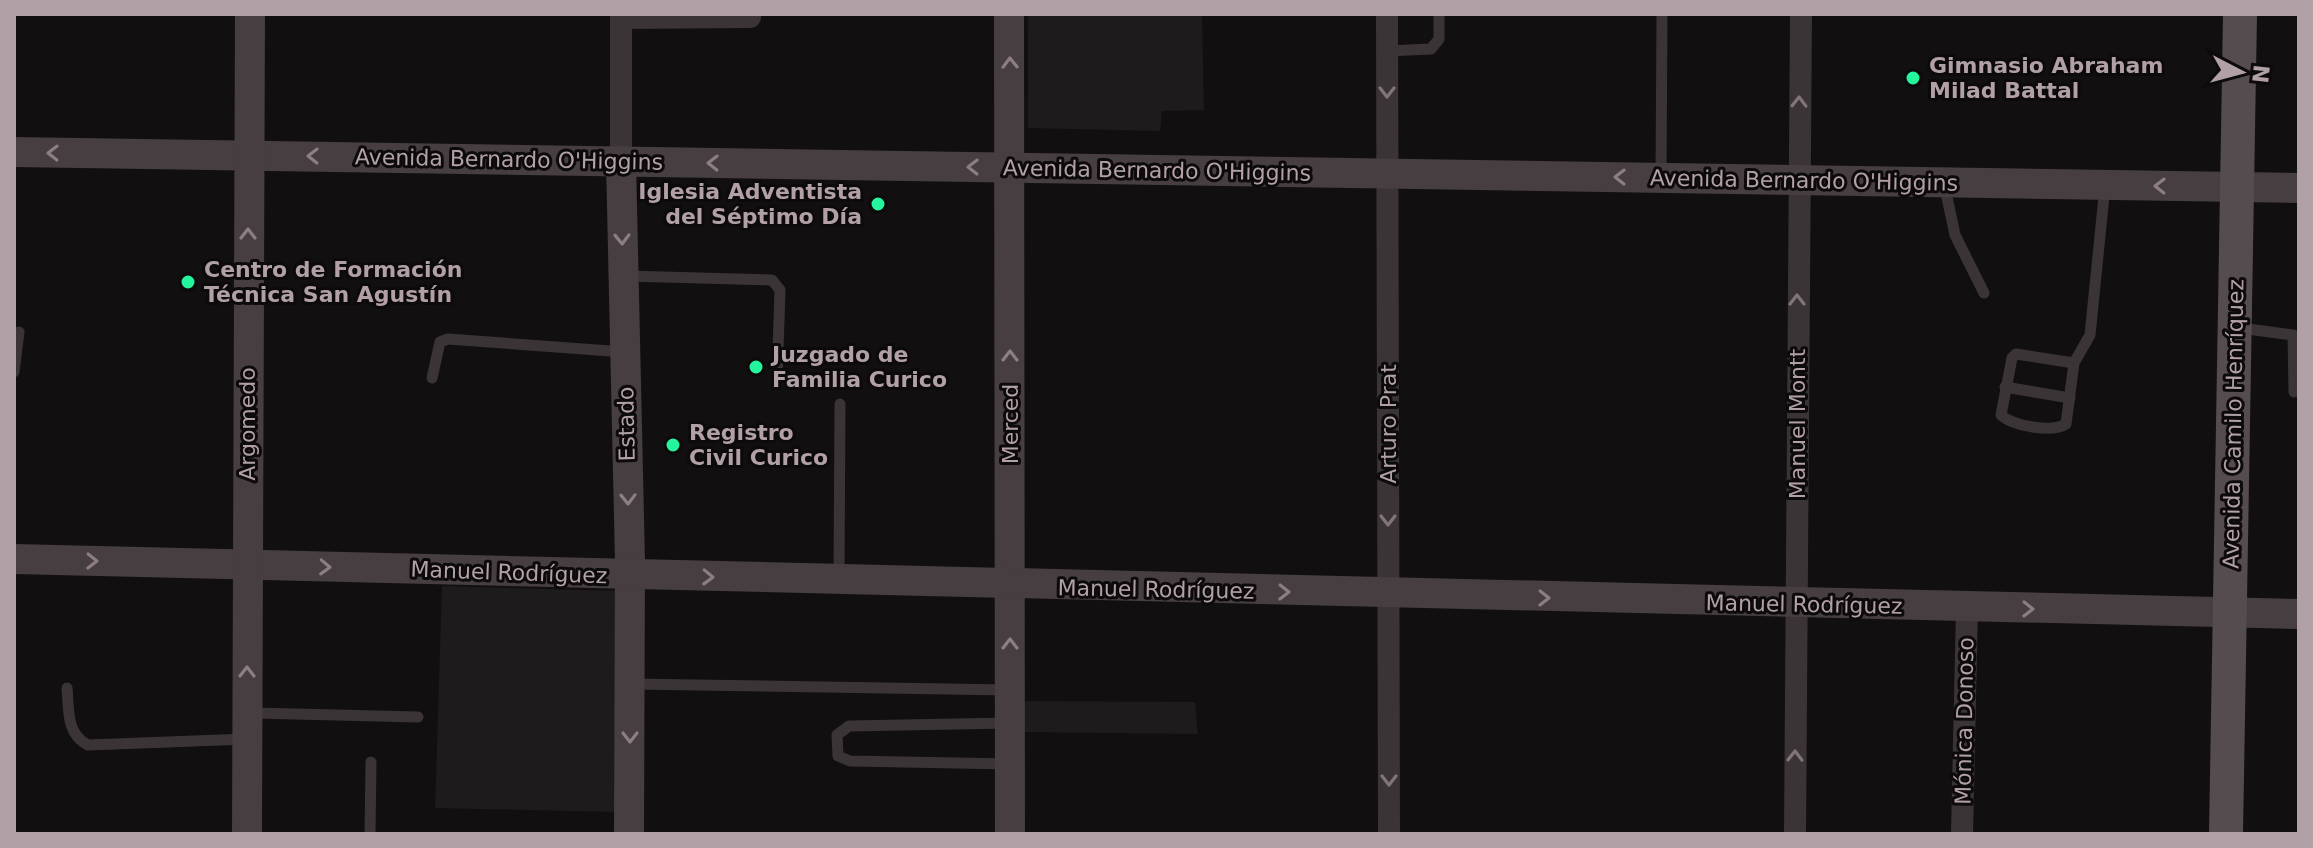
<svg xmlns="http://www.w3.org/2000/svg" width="2313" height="848" font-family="'DejaVu Sans',sans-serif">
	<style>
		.built { fill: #1e1b1c }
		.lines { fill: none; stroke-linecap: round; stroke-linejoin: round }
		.lane { stroke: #3b3437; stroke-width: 11 }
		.street { stroke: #3b3437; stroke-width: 22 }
		.secondary { stroke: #463e41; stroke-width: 30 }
		.primary { stroke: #554c4f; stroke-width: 34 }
		.oneway { stroke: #8c7e83 }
		.oneway2 { stroke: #82757a }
		.poi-dot { fill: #24f49b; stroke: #0c0a0b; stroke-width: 3 }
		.labels { text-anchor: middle; stroke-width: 6; stroke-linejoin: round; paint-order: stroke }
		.poi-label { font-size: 22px; font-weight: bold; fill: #b2a0a7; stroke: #0c0a0b; text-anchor: start }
		.street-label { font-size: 22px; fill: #b2a0a7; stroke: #0c0a0b }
	</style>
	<rect width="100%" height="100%" fill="#110f0f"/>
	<g class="built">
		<polygon points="1028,14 1202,14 1204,110 1162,111 1160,131 1028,128"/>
		<polygon points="442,586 618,591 616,812 435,808"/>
		<polygon points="1019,701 1195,702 1198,734 1019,732"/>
	</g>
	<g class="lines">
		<g class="lane">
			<polyline points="1387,51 1431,49 1439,39 1439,14"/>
			<polyline points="1661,177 1662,14"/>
			<polyline points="1944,183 1955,235 1984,293"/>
			<polyline points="627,276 772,280 780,290 777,379"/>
			<polyline points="2240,328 2293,335 2294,392"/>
			<path d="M 2074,363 L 2016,354 L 2012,358 L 2001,415 C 2013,426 2052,433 2066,424 L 2074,363 L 2090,335 L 2105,186"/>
			<polyline points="14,372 19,332"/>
			<polyline points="432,378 440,342 448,339 624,352"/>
			<polyline points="2005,387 2070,398"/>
			<polyline points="839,576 840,404"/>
			<polyline points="631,684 1009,690"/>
			<path d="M 67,688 C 69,710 66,734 88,745 L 247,739"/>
			<polyline points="251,713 418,717"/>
			<polyline points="1009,723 849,726 837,735 838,756 850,761 1010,764"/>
			<polyline points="370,834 371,762"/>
		</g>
		<g class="street">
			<polyline points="1387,14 1389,834"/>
			<polyline points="621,18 750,17"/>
			<polyline points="621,161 621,14"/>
			<polyline points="1795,834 1801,14"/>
			<polyline points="1962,834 1967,607"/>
		</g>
		<g class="secondary">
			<polyline points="1009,14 1010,834"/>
			<polyline points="14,152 2299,188"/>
			<polyline points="621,161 630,562 629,834"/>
			<polyline points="14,559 2299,614"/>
			<polyline points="247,834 250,14"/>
		</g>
		<polyline class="primary" points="2226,834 2240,14"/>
	</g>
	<defs><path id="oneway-chevron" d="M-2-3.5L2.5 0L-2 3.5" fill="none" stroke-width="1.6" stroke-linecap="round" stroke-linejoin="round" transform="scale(2)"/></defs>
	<g class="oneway">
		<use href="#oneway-chevron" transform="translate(1010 63) rotate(-91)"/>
		<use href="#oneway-chevron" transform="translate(53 153) rotate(-179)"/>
		<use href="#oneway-chevron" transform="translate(313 156) rotate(-179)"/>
		<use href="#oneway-chevron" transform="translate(713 163) rotate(-179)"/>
		<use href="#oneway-chevron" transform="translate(973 167) rotate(-179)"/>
		<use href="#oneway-chevron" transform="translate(1620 177) rotate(-179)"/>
		<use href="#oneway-chevron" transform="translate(2160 186) rotate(-179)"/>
		<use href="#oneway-chevron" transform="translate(248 234) rotate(-90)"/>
		<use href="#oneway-chevron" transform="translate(622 239) rotate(89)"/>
		<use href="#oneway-chevron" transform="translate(1010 356) rotate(-90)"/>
		<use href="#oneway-chevron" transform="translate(628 499) rotate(89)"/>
		<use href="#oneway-chevron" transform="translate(92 561) rotate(1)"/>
		<use href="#oneway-chevron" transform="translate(325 567) rotate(2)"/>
		<use href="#oneway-chevron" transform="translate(708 577) rotate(2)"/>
		<use href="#oneway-chevron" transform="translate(1284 592) rotate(1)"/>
		<use href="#oneway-chevron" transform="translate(1544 598) rotate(1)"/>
		<use href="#oneway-chevron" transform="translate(2028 609) rotate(1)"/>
		<use href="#oneway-chevron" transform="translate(1010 644) rotate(-90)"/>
		<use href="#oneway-chevron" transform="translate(247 672) rotate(-90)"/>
		<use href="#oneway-chevron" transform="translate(630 737) rotate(90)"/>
	</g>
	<g class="oneway2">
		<use href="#oneway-chevron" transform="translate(1387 92) rotate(90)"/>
		<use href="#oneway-chevron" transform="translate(1799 102) rotate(-89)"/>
		<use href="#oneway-chevron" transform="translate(1797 300) rotate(-90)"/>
		<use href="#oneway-chevron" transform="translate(1388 520) rotate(90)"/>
		<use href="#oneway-chevron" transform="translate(1795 756) rotate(-89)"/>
		<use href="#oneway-chevron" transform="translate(1389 780) rotate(90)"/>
	</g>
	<g class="poi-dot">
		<circle cx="1913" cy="78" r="8"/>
		<circle cx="878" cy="204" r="8"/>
		<circle cx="188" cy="282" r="8"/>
		<circle cx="756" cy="367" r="8"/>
		<circle cx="673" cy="445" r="8"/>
	</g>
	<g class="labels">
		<g class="poi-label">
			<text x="1929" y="73">Gimnasio Abraham<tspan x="1929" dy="25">Milad Battal</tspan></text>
			<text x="862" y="199" text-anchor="end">Iglesia Adventista<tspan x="862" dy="25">del Séptimo Día</tspan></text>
			<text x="204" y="277">Centro de Formación<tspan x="204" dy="25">Técnica San Agustín</tspan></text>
			<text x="772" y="362">Juzgado de<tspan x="772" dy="25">Familia Curico</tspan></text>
			<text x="689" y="440">Registro<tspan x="689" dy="25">Civil Curico</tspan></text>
		</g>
		<g class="street-label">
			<text transform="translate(509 159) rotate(1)" y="8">Avenida Bernardo O'Higgins</text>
			<text transform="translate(1157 170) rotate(1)" y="8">Avenida Bernardo O'Higgins</text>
			<text transform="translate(1804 180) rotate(1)" y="8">Avenida Bernardo O'Higgins</text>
			<text transform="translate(247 424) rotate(-90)" y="8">Argomedo</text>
			<text transform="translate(626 424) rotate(-91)" y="8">Estado</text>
			<text transform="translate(1010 424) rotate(-90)" y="8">Merced</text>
			<text transform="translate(1388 424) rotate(-90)" y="8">Arturo Prat</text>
			<text transform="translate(1797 424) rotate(-90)" y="8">Manuel Montt</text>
			<text transform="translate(2233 424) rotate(-89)" y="8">Avenida Camilo Henríquez</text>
			<text transform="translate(509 572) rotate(2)" y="8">Manuel Rodríguez</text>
			<text transform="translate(1156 589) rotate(1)" y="8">Manuel Rodríguez</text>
			<text transform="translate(1804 604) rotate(1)" y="8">Manuel Rodríguez</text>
			<text transform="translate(1964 721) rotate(-89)" y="8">Mónica Donoso</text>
		</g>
	</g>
	<rect width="2313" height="848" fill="none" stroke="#b2a0a7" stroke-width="32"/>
	<g transform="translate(2241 72) rotate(96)" stroke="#0c0a0b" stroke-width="6" paint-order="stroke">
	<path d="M0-6L14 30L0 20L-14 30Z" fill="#b2a0a7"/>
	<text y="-12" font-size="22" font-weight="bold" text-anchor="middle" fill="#b2a0a7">N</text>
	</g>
</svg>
